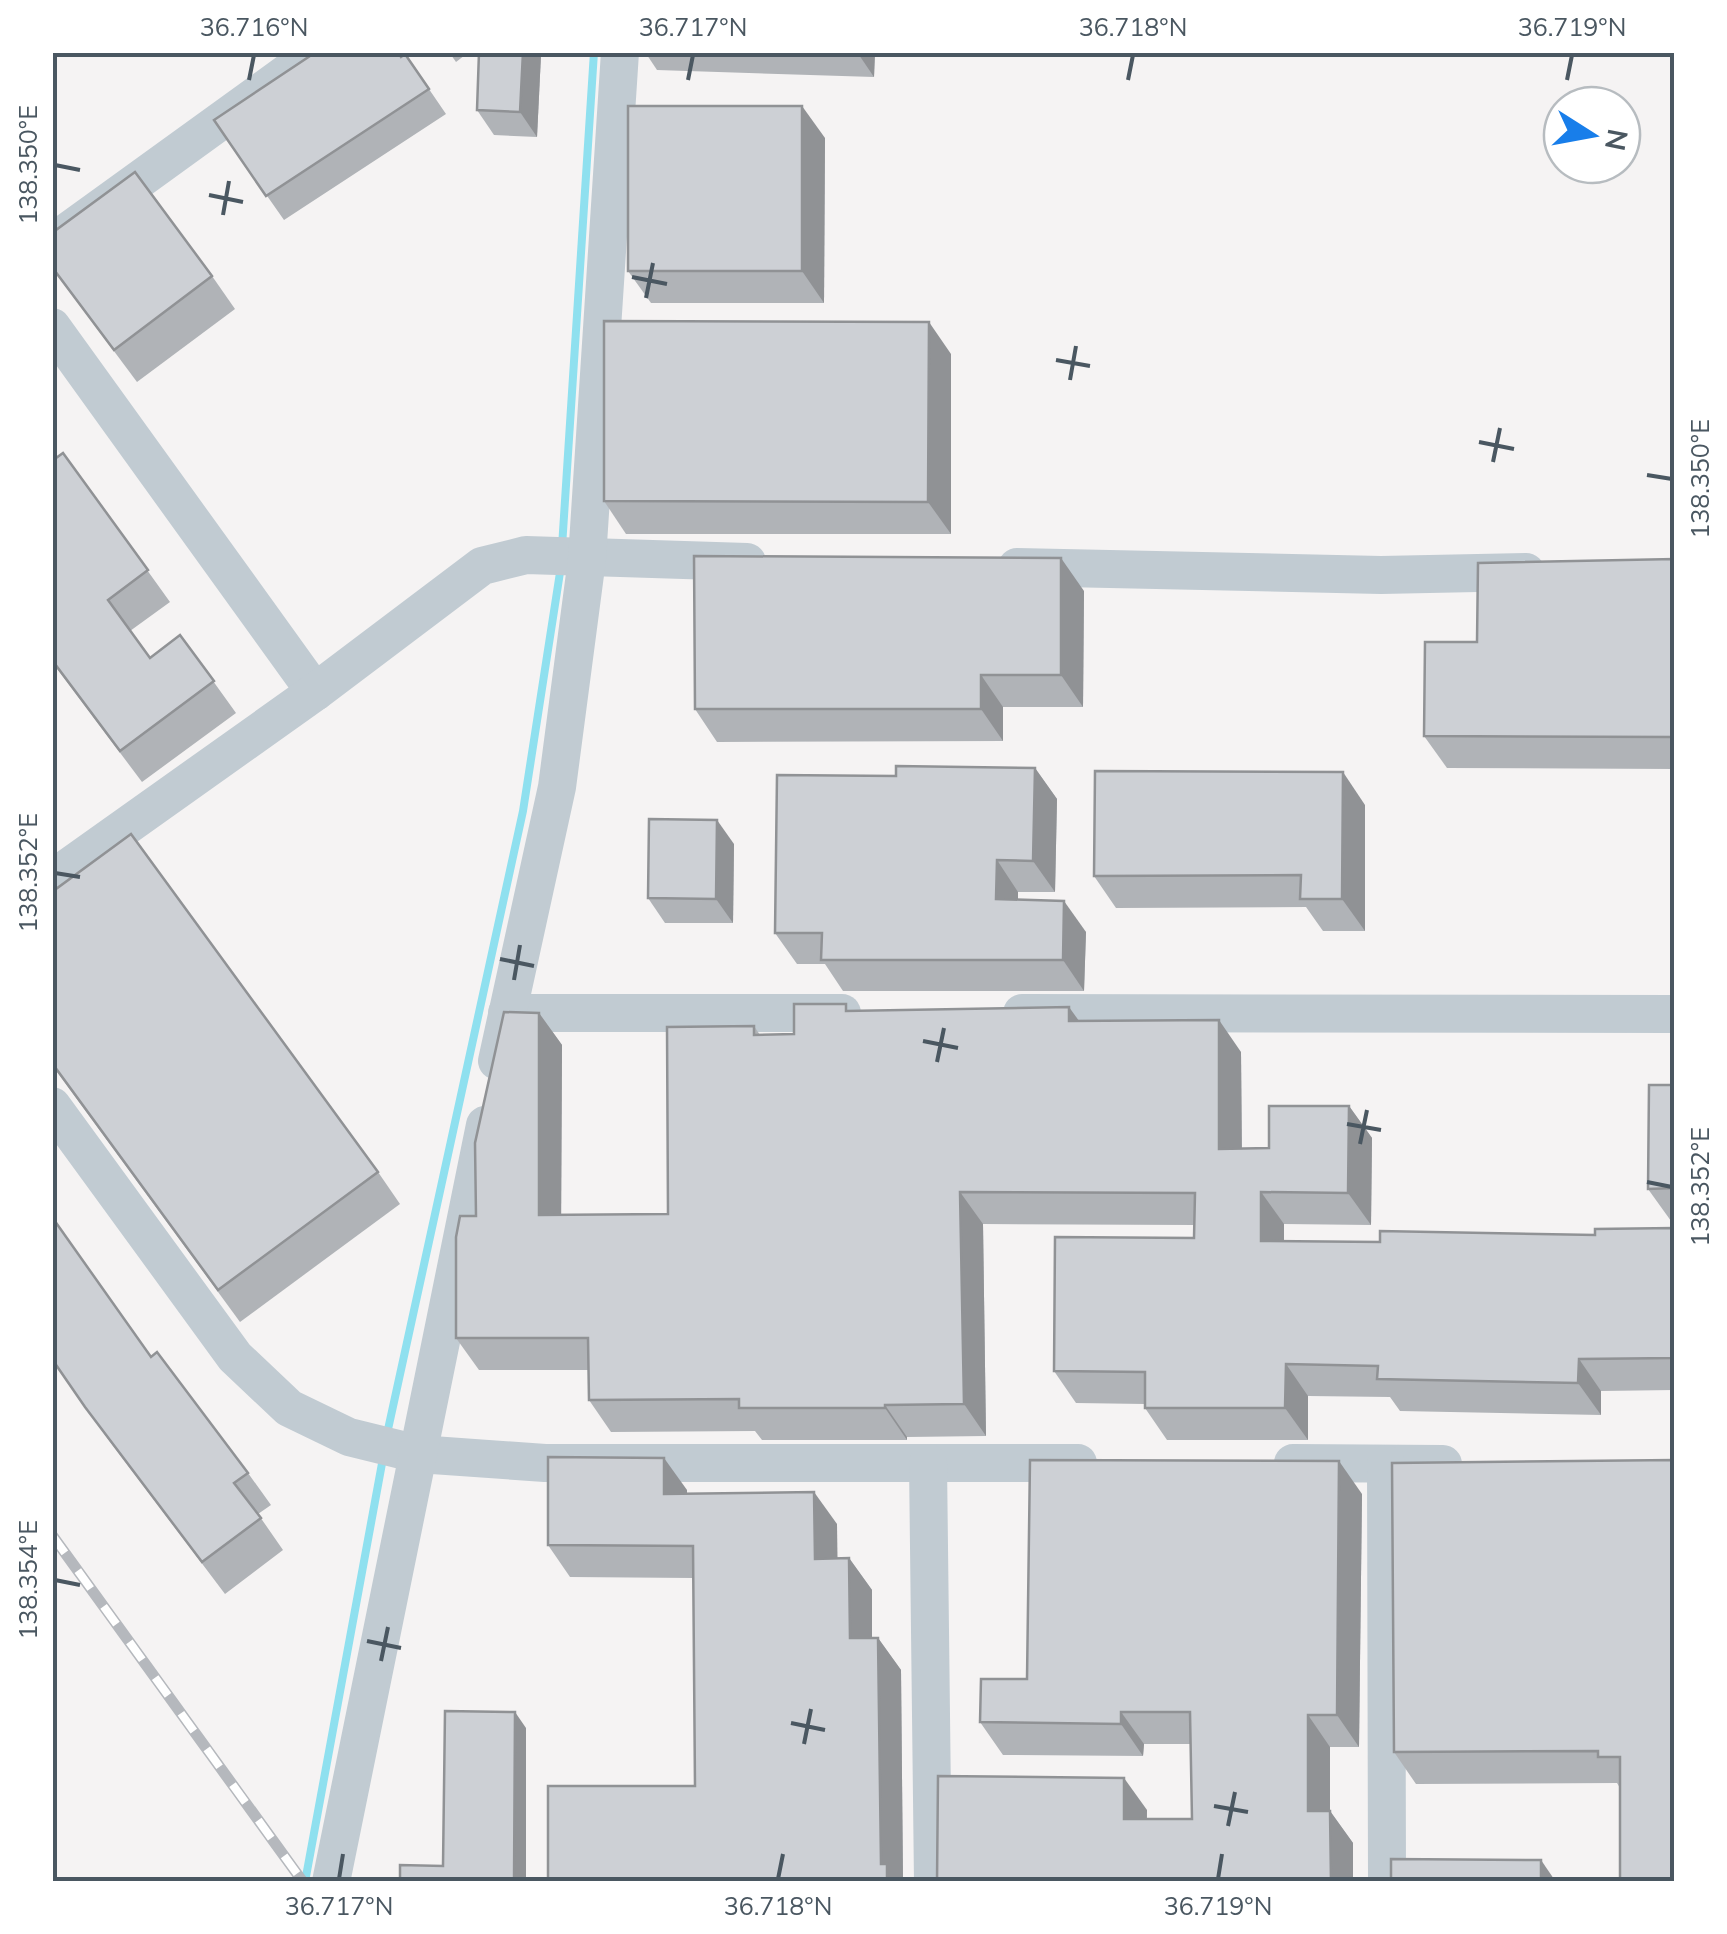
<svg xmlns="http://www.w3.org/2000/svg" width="1727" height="1934" font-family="Mulish,sans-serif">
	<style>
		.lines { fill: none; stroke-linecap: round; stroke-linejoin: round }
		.stream { stroke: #8fe0ef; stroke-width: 8 }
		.minor { stroke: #c1cbd2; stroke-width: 38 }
		.rail-casing { stroke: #b5b8bd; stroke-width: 11 }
		.rail { stroke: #fff; stroke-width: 8; stroke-dasharray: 22; stroke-linecap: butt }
		.wall { fill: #b0b3b7 }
		.shaded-wall { fill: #909295 }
		.building { fill: #cdd0d5; stroke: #909295; stroke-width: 2.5 }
		.ticks { fill: none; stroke: #4a5761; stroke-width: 4 }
		.neatline { fill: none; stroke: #4a5761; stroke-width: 4 }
		.ticks-label { font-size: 25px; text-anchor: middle; fill: #4a5761 }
	</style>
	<rect width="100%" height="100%" fill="#f5f3f3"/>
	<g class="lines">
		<g class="stream">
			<polyline points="562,547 594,52"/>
			<polyline points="387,1434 523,811 561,566"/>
			<polyline points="305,1882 383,1458"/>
		</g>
		<g class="minor">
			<polyline points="52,243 316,52"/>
			<polyline points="52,327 315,692"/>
			<polyline points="1017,567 1381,575 1526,572"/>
			<polyline points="52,879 315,692 482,566 526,555 747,562"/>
			<polyline points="507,1013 842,1013"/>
			<polyline points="1022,1013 1674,1014"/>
			<polyline points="497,1061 557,787 587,559 620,52"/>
			<polyline points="52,1106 235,1357 289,1408 349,1437 418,1454 545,1463 1078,1463"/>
			<polyline points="928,1463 933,1882"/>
			<polyline points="1293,1463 1443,1464"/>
			<polyline points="1386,1464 1387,1882"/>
			<polyline points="331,1882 485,1125"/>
		</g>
		<g class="rail-casing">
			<polyline id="rail" points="52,1535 303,1882"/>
		</g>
		<use href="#rail" class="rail"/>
	</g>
	<g class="wall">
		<polygon points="449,52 469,52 456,62"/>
		<polygon points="479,52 539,52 541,55 537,137 494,135 477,110"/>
		<polygon points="645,52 875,52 874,77 657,70"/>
		<polygon points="405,54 446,114 284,220 214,120 401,57"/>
		<polygon points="825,138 824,303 651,303 628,271"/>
		<polygon points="52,233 212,276 235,309 137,382 52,268"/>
		<polygon points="951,354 951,534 626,534 604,501"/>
		<polygon points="63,453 170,602 130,631 150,658 180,635 236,713 142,782 52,662 52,461"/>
		<polygon points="1674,559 1674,769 1447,768 1424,736 1477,642"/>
		<polygon points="1084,591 1083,707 1003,707 1003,741 717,742 695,709"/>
		<polygon points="1035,768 1057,799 1055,892 1018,892 1018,900 1086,932 1084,991 843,991 825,964 797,964 775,933 896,776"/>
		<polygon points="1365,805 1365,931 1323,931 1306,907 1116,908 1094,876"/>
		<polygon points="734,844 733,923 665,923 648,898"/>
		<polygon points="52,892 378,1172 400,1204 240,1322 52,1065"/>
		<polygon points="851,1011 1078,1021 1241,1052 1242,1148 1269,1148 1349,1106 1372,1138 1371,1225 1284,1224 1284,1241 1380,1242 1595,1235 1674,1228 1674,1390 1601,1391 1601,1415 1400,1411 1390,1397 1308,1396 1308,1440 1167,1440 1145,1408 1145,1404 1076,1403 1054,1371 1194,1238 1195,1225 983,1224 986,1436 907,1437 907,1440 762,1440 755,1431 611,1432 589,1400 589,1370 479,1370 456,1338 476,1216 539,1013 562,1045 561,1215 668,1214 754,1026 760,1035 794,1034"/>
		<polygon points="1674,1085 1674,1221 1671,1221 1648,1189"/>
		<polygon points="151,1357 248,1473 271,1505 258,1514 283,1550 225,1594 108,1439 52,1359"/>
		<polygon points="1674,1460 1620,1788 1617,1783 1416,1784 1394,1752"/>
		<polygon points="687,1490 687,1494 837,1524 837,1558 849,1558 872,1590 872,1638 878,1638 901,1670 903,1882 548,1882 695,1786 693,1578 570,1577 548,1545"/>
		<polygon points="1362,1494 1359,1747 1330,1747 1330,1811 1353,1843 1353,1882 937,1882 1147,1810 1147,1819 1192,1819 1190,1744 1144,1744 1143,1756 1003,1755 980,1722 1027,1679"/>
	</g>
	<g class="shaded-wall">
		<polygon points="523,52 539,52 541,55 537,137 520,112"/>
		<polygon points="857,52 875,52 874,77"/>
		<polygon points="802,106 825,138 824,303 802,271"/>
		<polygon points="929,322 951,354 951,534 928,502"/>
		<polygon points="1061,558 1084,591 1083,707 1061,675"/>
		<polygon points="981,675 1003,707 1003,741 981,709"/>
		<polygon points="1035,768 1057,799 1055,892 1033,861"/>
		<polygon points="1343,772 1365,805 1365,931 1342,899"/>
		<polygon points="717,820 734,844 733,923 716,899"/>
		<polygon points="997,860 1018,892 1018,930 996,899"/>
		<polygon points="1064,901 1086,932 1084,991 1063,960"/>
		<polygon points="1069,1007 1092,1039 1069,1021"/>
		<polygon points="539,1013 562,1045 561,1247 539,1215"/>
		<polygon points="1219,1020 1241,1052 1242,1181 1219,1149"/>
		<polygon points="1349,1106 1372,1138 1371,1225 1348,1193"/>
		<polygon points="960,1192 983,1224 986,1436 964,1404"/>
		<polygon points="1261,1192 1284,1224 1284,1273 1261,1241"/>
		<polygon points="1579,1359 1601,1391 1601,1415 1578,1383"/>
		<polygon points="1286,1364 1308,1396 1308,1440 1285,1408"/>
		<polygon points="885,1405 907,1437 907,1440 885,1408"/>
		<polygon points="664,1458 687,1490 687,1526 664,1494"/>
		<polygon points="1339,1461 1362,1494 1359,1747 1337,1715"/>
		<polygon points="814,1492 837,1524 838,1591 815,1559"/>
		<polygon points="849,1558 872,1590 872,1670 850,1638"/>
		<polygon points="878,1638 901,1670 903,1882 887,1882 881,1864"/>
		<polygon points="515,1712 526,1728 526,1882 514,1882"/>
		<polygon points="1121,1712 1144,1744 1143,1756 1121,1724"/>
		<polygon points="1308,1715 1330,1747 1330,1811 1353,1843 1353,1882 1331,1882 1308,1811"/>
		<polygon points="1124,1778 1147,1810 1146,1851 1124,1819"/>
		<polygon points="1541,1860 1556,1882 1541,1882"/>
	</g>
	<g class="building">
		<polygon points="316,52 398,52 401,57 405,54 429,89 266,196 214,120"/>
		<polygon points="479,52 523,52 520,112 477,110"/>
		<rect x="628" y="106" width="174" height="165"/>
		<polygon points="135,172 212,276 114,350 52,267 52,233"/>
		<polygon points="604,321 929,322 928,502 604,501"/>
		<polygon points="63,453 148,570 108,600 150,658 180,635 214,681 120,751 52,660 52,461"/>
		<polygon points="694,556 1061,558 1061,675 981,675 981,709 695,709"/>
		<polygon points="1674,559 1674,737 1424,736 1425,642 1477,642 1478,563"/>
		<polygon points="896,766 1035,768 1033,861 997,860 996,899 1064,901 1063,960 821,960 822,933 775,933 777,775 896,776"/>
		<polygon points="1095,771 1343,772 1342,899 1300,899 1301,875 1094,876"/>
		<polygon points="649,819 717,820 716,899 648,898"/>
		<polygon points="131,834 378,1172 218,1290 52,1063 52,892"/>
		<polygon points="794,1004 846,1004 846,1011 1069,1007 1069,1021 1219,1020 1219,1149 1269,1148 1269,1106 1349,1106 1348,1193 1261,1192 1261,1241 1380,1242 1380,1231 1595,1235 1595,1229 1674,1228 1674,1358 1579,1359 1578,1383 1377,1379 1378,1366 1286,1364 1285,1408 1145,1408 1145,1372 1054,1371 1055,1237 1194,1238 1195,1193 960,1192 964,1404 885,1405 885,1408 739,1408 739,1399 589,1400 588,1338 456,1338 456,1237 460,1216 476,1216 475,1143 504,1012 539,1013 539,1215 668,1214 667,1027 754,1026 754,1035 794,1034"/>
		<polygon points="1649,1085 1674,1085 1674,1188 1648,1189"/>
		<polygon points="52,1217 151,1357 157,1352 248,1473 234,1483 261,1518 202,1562 85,1407 52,1359"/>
		<polygon points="548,1457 664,1458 664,1494 814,1492 815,1559 849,1558 850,1638 878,1638 881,1864 887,1864 887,1882 548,1882 548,1786 695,1786 693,1546 548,1545"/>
		<polygon points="1030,1460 1339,1461 1337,1715 1308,1715 1308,1811 1330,1811 1331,1882 937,1882 938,1776 1124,1778 1124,1819 1192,1819 1190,1712 1121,1712 1121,1724 980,1722 981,1679 1027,1679"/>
		<polygon points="1674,1460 1674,1882 1620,1882 1620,1757 1598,1757 1598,1751 1394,1752 1392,1463"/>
		<polygon points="445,1711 515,1712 514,1882 400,1882 400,1865 443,1866"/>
		<polygon points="1391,1859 1541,1860 1541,1882 1391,1882"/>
	</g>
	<path class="ticks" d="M 249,80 L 254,55M 688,80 L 693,55M 1128,80 L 1133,55M 1567,80 L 1572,55M 55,165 L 80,170M 209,195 L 243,202M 223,215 L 229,181M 632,277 L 667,284M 646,298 L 653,263M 1056,360 L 1090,366M 1070,380 L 1076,346M 1479,442 L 1514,449M 1493,462 L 1500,428M 1647,475 L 1672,479M 55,873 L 80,877M 500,959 L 534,966M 514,980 L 520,945M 923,1041 L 958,1048M 937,1062 L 944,1028M 1347,1124 L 1381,1130M 1360,1144 L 1367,1110M 1647,1182 L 1672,1187M 55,1580 L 80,1585M 367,1641 L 401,1648M 381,1661 L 388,1627M 791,1723 L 825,1730M 804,1744 L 811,1709M 1214,1806 L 1248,1812M 1228,1826 L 1235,1792M 339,1879 L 343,1854M 778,1879 L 783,1854M 1218,1879 L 1222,1854"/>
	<rect width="1727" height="1934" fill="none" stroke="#ffffff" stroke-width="110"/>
	<g transform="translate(1592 135) rotate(101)"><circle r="48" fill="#ffffff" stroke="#b7bcc0" stroke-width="2.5"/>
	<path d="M0-8L18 38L0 25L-18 38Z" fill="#187eea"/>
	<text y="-15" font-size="28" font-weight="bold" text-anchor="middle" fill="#4a5761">N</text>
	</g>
	<rect x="55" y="55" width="1617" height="1824" class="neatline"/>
	<g class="ticks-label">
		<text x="254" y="36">36.716°N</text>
		<text x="693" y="36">36.717°N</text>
		<text x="1133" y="36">36.718°N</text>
		<text x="1572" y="36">36.719°N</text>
		<text transform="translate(28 165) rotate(-90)" y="9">138.350°E</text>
		<text transform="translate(1700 479) rotate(-90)" y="9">138.350°E</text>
		<text transform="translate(28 873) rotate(-90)" y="9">138.352°E</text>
		<text transform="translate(1700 1187) rotate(-90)" y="9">138.352°E</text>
		<text transform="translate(28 1580) rotate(-90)" y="9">138.354°E</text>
		<text x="339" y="1915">36.717°N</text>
		<text x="778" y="1915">36.718°N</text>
		<text x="1218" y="1915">36.719°N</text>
	</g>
</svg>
